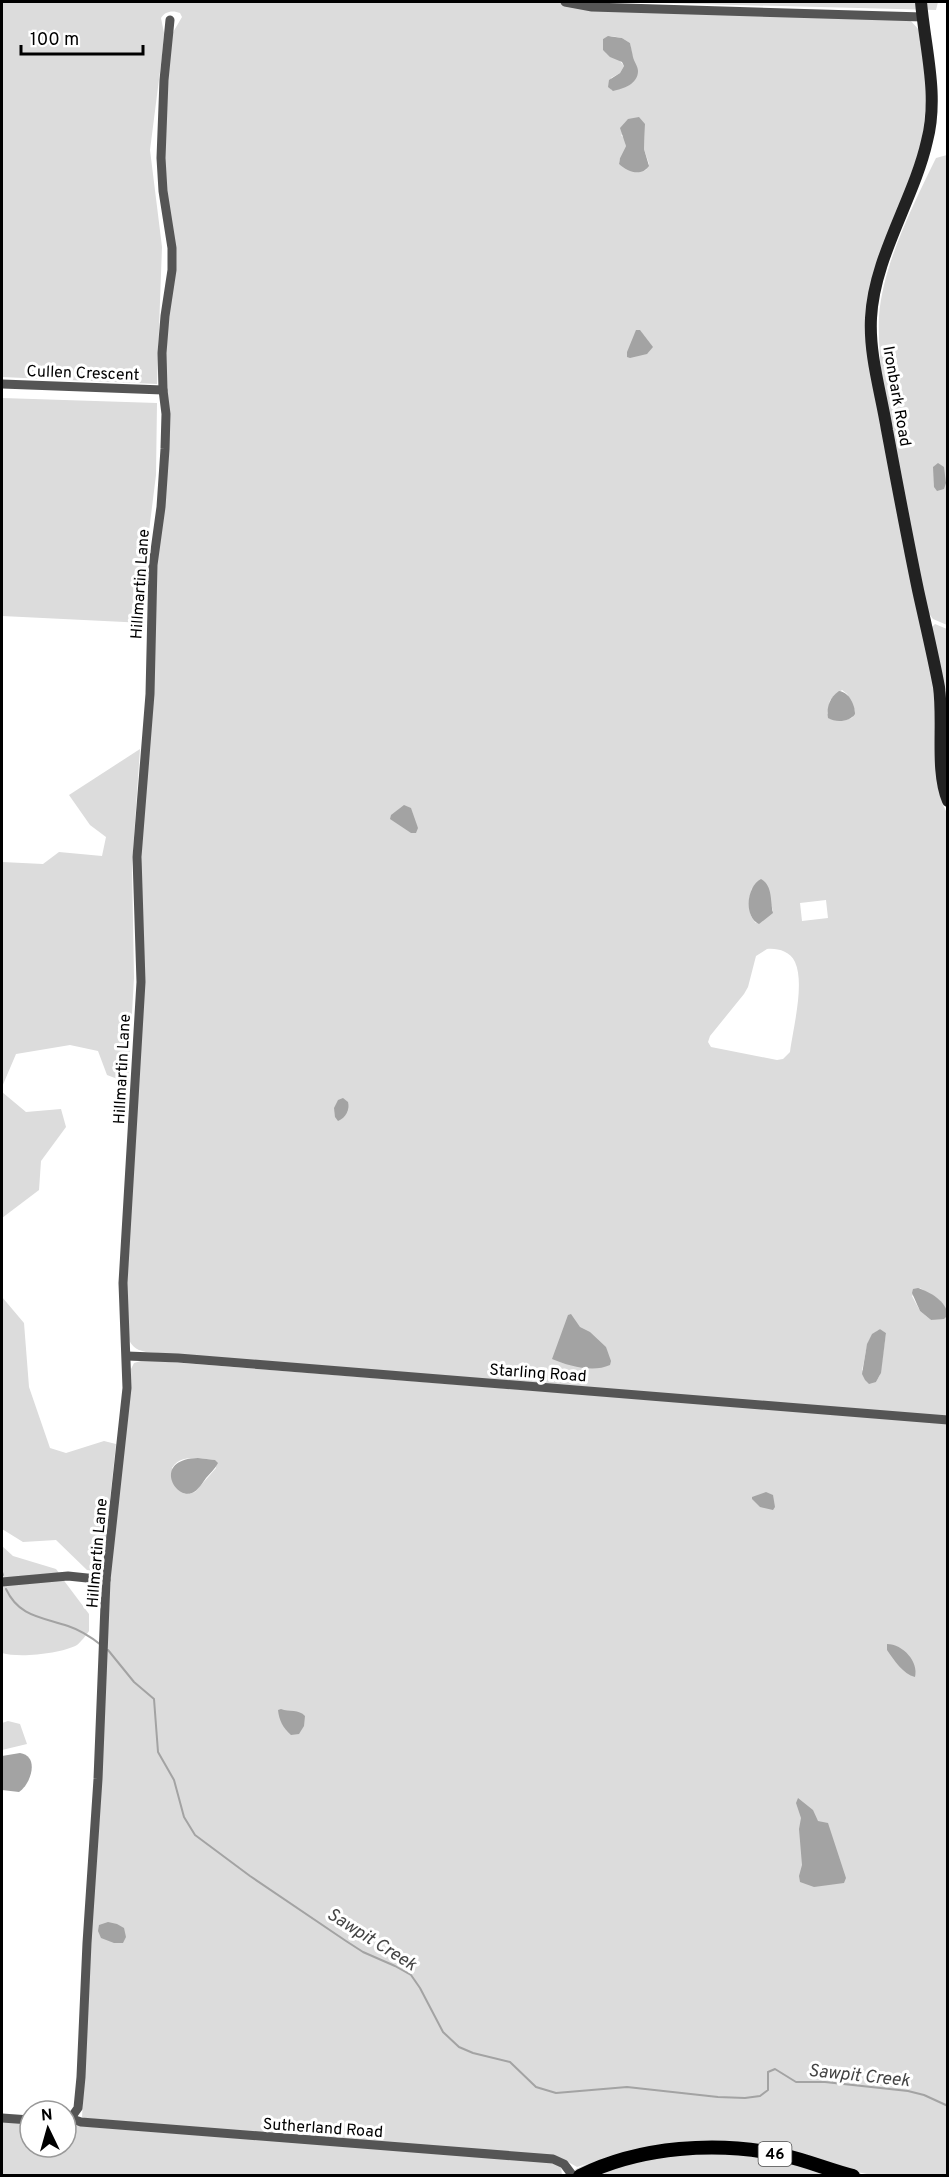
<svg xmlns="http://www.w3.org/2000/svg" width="949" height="2177" font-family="Overpass,sans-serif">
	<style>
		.green { fill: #dcdcdc; fill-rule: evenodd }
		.water { fill: #a3a3a3 }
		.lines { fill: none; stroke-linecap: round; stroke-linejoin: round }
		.stream { stroke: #a3a3a3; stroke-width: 2 }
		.primary-casing { stroke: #dbdbdb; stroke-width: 16 }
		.street { stroke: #555; stroke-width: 9 }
		.secondary { stroke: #222; stroke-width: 12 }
		.primary { stroke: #000; stroke-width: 14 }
		.labels { text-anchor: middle; stroke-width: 6; stroke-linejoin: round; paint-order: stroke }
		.shield { fill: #fff; stroke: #4c4c4c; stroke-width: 1.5 }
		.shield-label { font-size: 15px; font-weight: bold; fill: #000 }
		.street-label { font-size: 16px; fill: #000; stroke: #fff }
		.water-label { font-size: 18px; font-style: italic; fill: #444; stroke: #fff }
	</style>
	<rect width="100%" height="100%" fill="#fff"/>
	<g class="green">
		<path d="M 2,2 L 558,2 L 567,5 L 910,20 L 920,31 L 927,96 L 922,142 L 867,304 L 934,684 L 942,803 L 947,813 L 947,1311 L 939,1300 L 920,1288 L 912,1296 L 920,1311 L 931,1320 L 947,1315 L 947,1417 L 146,1352 C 124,1348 128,1331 126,1314 L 141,864 L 167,327 L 174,279 L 164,172 L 166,90 L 172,34 L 182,17 L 180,13 C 173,10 165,11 161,18 L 164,33 L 162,56 L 150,150 L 162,247 L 157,384 L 2,377 ZM 611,36 L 622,38 L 630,43 L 633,60 L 637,68 C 634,83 626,89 611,90 L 611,78 L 620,73 L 624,66 L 603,39 ZM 645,124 L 644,149 L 649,164 L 646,170 L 637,172 L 619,164 L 620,158 L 626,146 L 625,139 L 621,135 ZM 842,690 L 847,694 L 855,711 L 852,718 L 841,721 L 827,714 L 830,700 ZM 752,888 L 770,901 L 773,911 L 756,923 C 747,914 748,899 752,888 ZM 826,900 L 828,918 L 802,921 L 800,903 ZM 767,949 C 777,948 790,951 795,962 C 805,984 793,1028 790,1052 L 783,1059 L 777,1060 L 711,1047 L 708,1042 L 710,1036 L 744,994 L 748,987 L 756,956 ZM 880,1329 L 886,1333 L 880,1375 L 876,1382 L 862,1370 C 867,1354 864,1338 880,1329 Z"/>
		<polygon points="620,2 938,2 936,10"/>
		<path d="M 947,155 L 947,625 L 933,619 L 927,611 L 881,372 C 880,354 878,335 879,316 C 883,264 913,205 936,158 Z"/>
		<polygon points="2,398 157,403 156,475 146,555 145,623 2,616"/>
		<polygon points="935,624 947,629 946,690 943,689 931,628"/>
		<polygon points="140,749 132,866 134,978 128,1083 107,1075 98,1051 70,1045 16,1054 2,1087 2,862 43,864 59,852 102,856 106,837 90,825 69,795"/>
		<polygon points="2,1092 26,1112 61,1109 66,1127 41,1161 39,1190 2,1218"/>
		<polygon points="2,1297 24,1323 29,1387 50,1448 66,1453 104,1441 116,1444 102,1572 87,1570 56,1540 23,1542 2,1529"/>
		<path d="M 144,1360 L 947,1423 L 947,2175 L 867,2174 L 847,2170 L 788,2152 L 619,2154 L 577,2167 L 561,2158 L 82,2118 L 109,1574 L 130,1393 L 131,1369 L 134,1363 ZM 198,1458 L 215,1460 L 216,1468 L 195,1492 L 188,1494 L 172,1468 C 178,1458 187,1458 198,1458 Z"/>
		<polygon points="2,1546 13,1556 56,1569 59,1573 2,1580"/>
		<path d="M 62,1578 L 89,1614 L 89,1631 C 86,1635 81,1642 77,1645 C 60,1654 19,1658 2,1653 L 2,1585 Z"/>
		<polygon points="8,1721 20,1724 27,1744 2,1750 2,1723"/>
		<polygon points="2,2121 30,2123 30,2147 66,2147 67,2125 553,2162 561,2166 562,2176 2,2175"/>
		<polygon points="717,2153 760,2156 835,2176 591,2176 651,2157"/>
	</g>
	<g class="water">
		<path d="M 608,36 L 622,38 L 630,43 C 631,47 632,52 633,57 C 634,62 638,66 638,71 C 638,84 623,89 613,91 L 608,87 L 609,80 L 620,73 L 624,66 L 622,62 L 610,57 L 603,50 L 603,39 Z"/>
		<path d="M 639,117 L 645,124 L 644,149 L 649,166 C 641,177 628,172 619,164 L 620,158 L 626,146 L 620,128 L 628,119 Z"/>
		<polygon points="636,330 640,330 653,347 647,354 630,358 627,357 627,352"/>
		<polygon points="938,463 944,467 946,483 944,489 937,491 934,487 933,467"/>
		<path d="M 839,691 C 849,692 855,705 855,714 C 850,722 836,723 828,718 C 826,707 830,697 839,691 Z"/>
		<polygon points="404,805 411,808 418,828 416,833 411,833 390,819 391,815"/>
		<path d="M 761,879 C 773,886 770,901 773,913 L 759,924 C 743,916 747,886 761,879 Z"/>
		<path d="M 343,1098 L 348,1102 C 350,1109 346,1118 338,1121 L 335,1117 L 334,1108 L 338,1100 Z"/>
		<path d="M 918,1288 C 930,1292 946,1301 948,1315 L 944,1319 L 931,1320 L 920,1311 L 912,1293 L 913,1289 Z"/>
		<path d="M 571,1314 L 580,1327 L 590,1332 L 606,1347 L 611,1361 L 610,1365 C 593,1373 569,1366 552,1359 L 568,1315 Z"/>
		<polygon points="880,1329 886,1333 881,1373 876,1382 869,1384 865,1380 862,1374 867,1344 872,1334"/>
		<path d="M 198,1458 L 215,1460 L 218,1463 C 215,1469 210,1473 206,1478 C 203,1482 199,1489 194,1492 C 176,1503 151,1459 198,1458 Z"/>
		<polygon points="766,1492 773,1495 775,1507 773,1510 760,1507 752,1499 752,1497"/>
		<path d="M 887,1644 C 903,1644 919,1662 915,1677 C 903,1674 894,1660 887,1650 Z"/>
		<path d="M 281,1709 C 289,1712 299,1709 305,1716 L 304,1726 L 299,1734 L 291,1735 C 283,1728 279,1720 278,1710 Z"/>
		<path d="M 20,1753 C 40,1756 31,1784 19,1792 L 2,1790 L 2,1756 Z"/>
		<polygon points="798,1798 813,1810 818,1821 828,1823 846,1878 844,1883 814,1887 800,1882 799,1876 802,1865 799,1829 801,1818 796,1803"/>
		<polygon points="108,1922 117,1924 124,1928 126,1937 123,1943 114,1943 101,1938 98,1931 99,1925"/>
	</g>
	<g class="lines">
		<g class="stream">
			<polyline points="2,1572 3,1575"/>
			<path d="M 6,1589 C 19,1617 42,1617 68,1626 C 80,1630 91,1637 101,1645"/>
			<polyline points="108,1650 134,1682 154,1699 158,1752 174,1780 184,1817 195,1835 250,1876 346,1941 363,1952 395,1966 411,1975 420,1988 443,2032 459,2047 473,2053 510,2062 536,2087 556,2093 627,2087 718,2097 745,2098 760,2096 768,2090 768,2072 775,2069 796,2082 825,2082 908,2091 924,2095 948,2106"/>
		</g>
		<g class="primary-casing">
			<path id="primary" d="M 580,2176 C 640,2146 718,2141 782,2155 C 806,2160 829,2170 853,2176"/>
		</g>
		<g class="street">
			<polyline points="565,2 592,7 923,17"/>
			<polyline points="2,384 163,390"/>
			<polyline points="127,1356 178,1358 948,1420"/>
			<polyline points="2,1582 68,1576 106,1580"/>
			<polyline points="2,2118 30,2120"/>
			<polyline points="69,2118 81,2122 553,2159 564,2164 573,2176"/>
			<polyline points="66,2120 73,2115 78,2108 81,2077 87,1943 98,1779 106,1580 127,1388 123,1283 141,982 137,857 150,694 153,565 161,507 165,449 166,414 163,390 162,353 165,316 172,270 172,248 163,191 161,158 164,80 170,20"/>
		</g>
		<path class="secondary" d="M 921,2 C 925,48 939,95 927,141 C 914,199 874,257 871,318 C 869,355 881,393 887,430 C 897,483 907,537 918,590 C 925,622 933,655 939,687 C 944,723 935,770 948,801"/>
		<use href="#primary" class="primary"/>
	</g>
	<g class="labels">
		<rect class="shield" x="758.5" y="2142" width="33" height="24" rx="4.5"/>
		<g class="shield-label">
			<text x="775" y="2159">46</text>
		</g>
		<g class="street-label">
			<text transform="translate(83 372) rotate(2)" y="6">Cullen Crescent</text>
			<text transform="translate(898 396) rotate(80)" y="6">Ironbark Road</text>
			<text transform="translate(139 584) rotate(-86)" y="6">Hillmartin Lane</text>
			<text transform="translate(121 1069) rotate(-87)" y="6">Hillmartin Lane</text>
			<text transform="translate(538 1372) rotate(4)" y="6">Starling Road</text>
			<text transform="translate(96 1553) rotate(-85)" y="6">Hillmartin Lane</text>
			<text transform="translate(323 2127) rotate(4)" y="6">Sutherland Road</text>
		</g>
		<g class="water-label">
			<text transform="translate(372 1939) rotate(32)" y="6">Sawpit Creek</text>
			<text transform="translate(859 2075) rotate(6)" y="6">Sawpit Creek</text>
		</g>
	</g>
	<rect width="949" height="2177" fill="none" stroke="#000000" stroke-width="6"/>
	<g transform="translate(48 2129) rotate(355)"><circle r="28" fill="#ffffff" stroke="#999999" stroke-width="1.5"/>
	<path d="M0-4.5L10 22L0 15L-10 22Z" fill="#000000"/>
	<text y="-9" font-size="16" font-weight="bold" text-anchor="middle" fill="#000000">N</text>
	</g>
	<path d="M21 45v9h122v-9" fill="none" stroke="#000000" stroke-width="3"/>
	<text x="30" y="45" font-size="18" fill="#000000" stroke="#ffffff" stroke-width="4.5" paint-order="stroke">100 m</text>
</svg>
